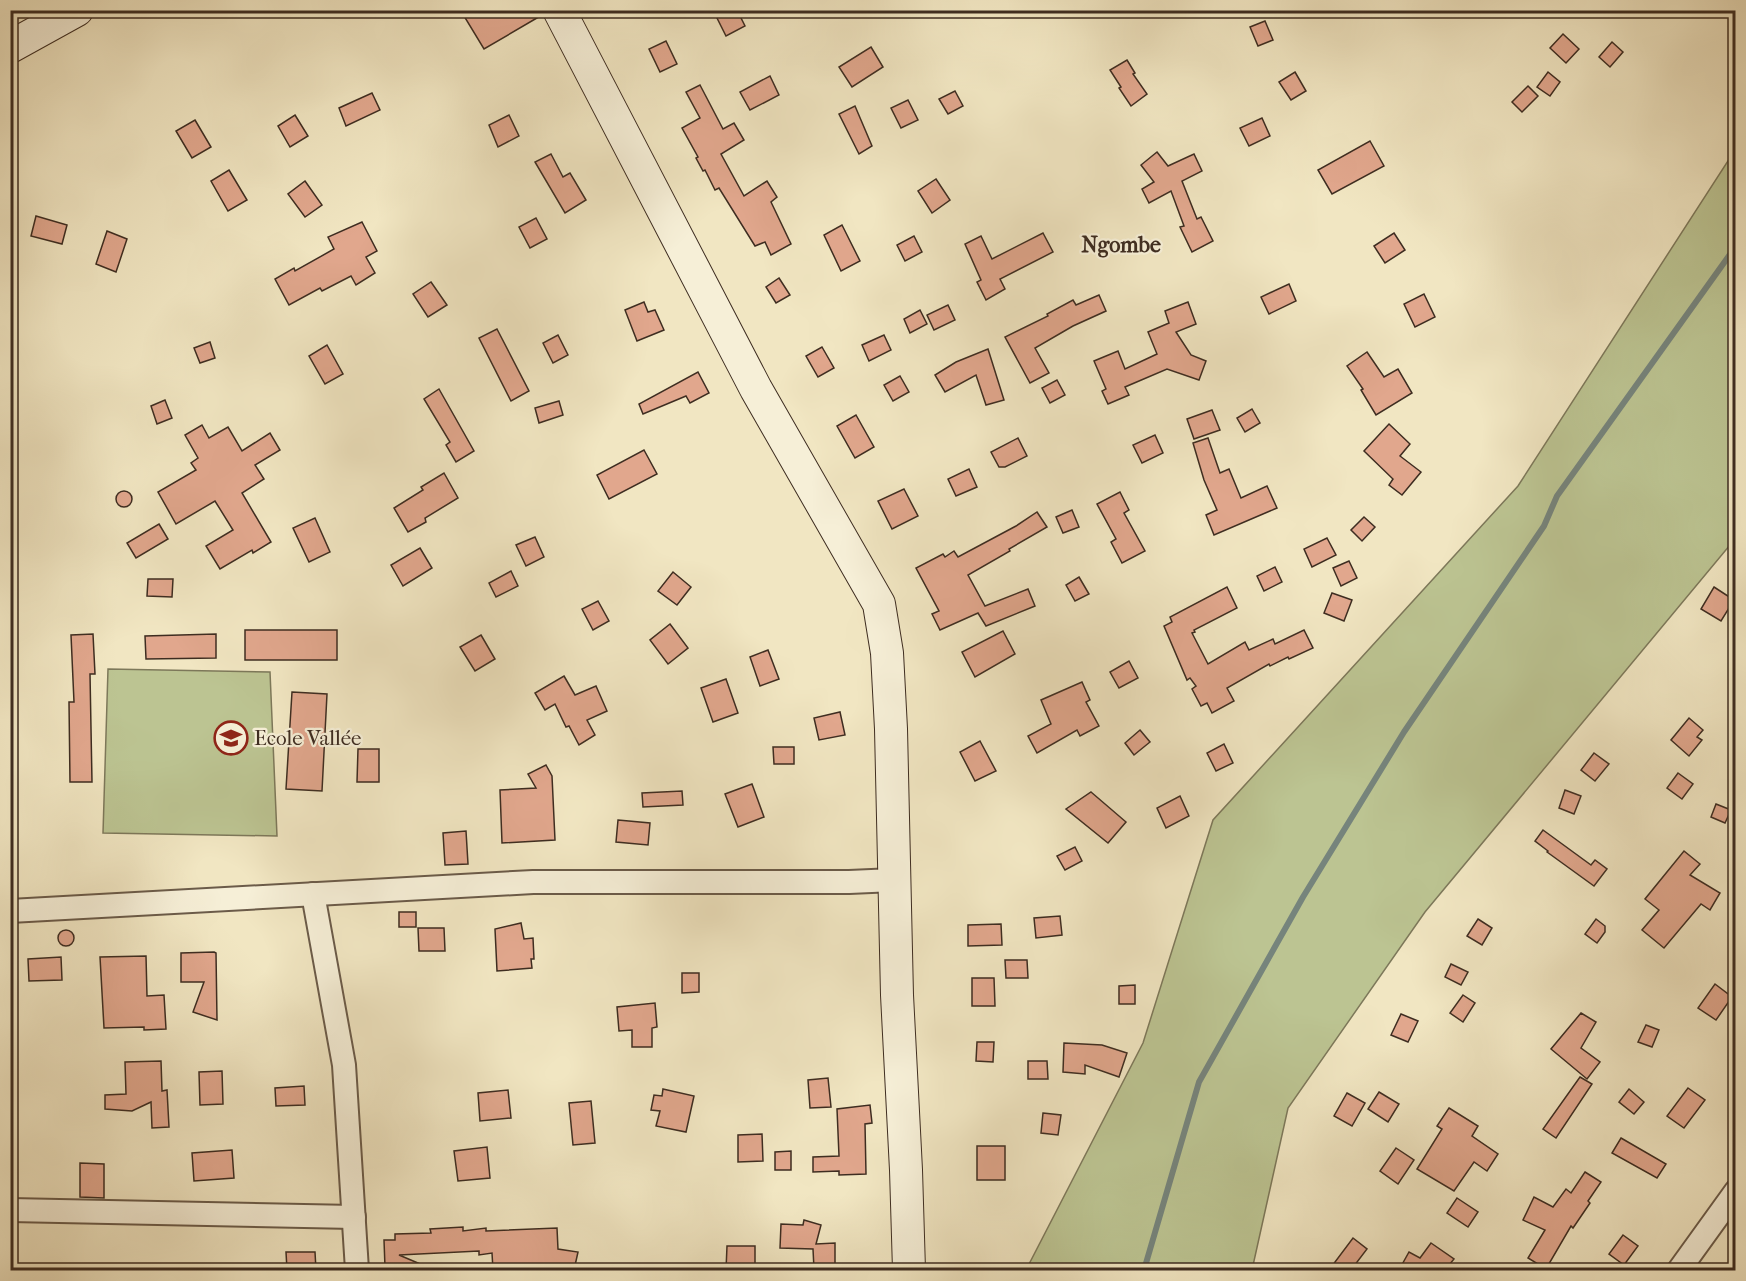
<svg xmlns="http://www.w3.org/2000/svg" width="1746" height="1281" font-family="'IM FELL French Canon',serif">
	<style>
		.green { fill: #bcc492; stroke: #7d785a; stroke-width: 1.5 }
		.lines { fill: none; stroke-linecap: round; stroke-linejoin: round }
		.stream { stroke: #76847c; stroke-width: 6 }
		.building { fill: #e1a78d; stroke: #3e2d21; stroke-width: 1.5 }
		.street-casing { stroke: #6b5b49; stroke-width: 26 }
		.secondary-casing { stroke: #3e2d21; stroke-width: 34 }
		.street { stroke: #f6efd7; stroke-width: 22 }
		.secondary { stroke: #f6efd7; stroke-width: 32 }
		.labels { text-anchor: middle; stroke-width: 4.5; stroke-linejoin: round; paint-order: stroke }
		.poi-label { font-size: 21px; fill: #3e2d21; stroke: #f6efd7; text-anchor: start }
		.neighbourhood-label { font-size: 22px; font-weight: bold; fill: #3e2d21; stroke: #f6efd7 }
	</style>
	<rect width="100%" height="100%" fill="#f1e6c2"/>
	<filter id="stains"><feTurbulence type="fractalNoise" baseFrequency=".00333" numOctaves="4"/><feColorMatrix values="0 0 0 0 .2 0 0 0 0 .09 0 0 0 0 .02 0 0 0 .5 -.17"/></filter>
	<radialGradient id="worn" r=".72"><stop offset=".6" stop-color="#630" stop-opacity="0"/><stop offset="1" stop-color="#630" stop-opacity=".3"/></radialGradient>
	<g class="green">
		<polygon points="1735,150 1735,539 1425,912 1288,1108 1252,1270 1026,1270 1143,1043 1213,820 1518,486"/>
		<polygon points="108,669 270,672 277,836 103,833"/>
	</g>
	<g class="lines">
		<polyline class="stream" points="1144,1270 1199,1082 1303,897 1404,732 1544,526 1557,496 1736,246"/>
	</g>
	<g class="building">
		<polygon points="473,10 541,10 542,15 484,49 464,16"/>
		<polygon points="726,10 737,10 745,26 726,36 716,16"/>
		<polygon points="1265,21 1273,40 1258,46 1250,27"/>
		<polygon points="1563,34 1579,49 1566,63 1550,48"/>
		<polygon points="666,41 677,64 660,72 649,49"/>
		<polygon points="1612,42 1623,52 1610,67 1599,57"/>
		<polygon points="871,47 883,67 852,87 839,67"/>
		<polygon points="1127,60 1135,73 1133,74 1147,94 1131,106 1119,88 1121,87 1110,70"/>
		<polygon points="1295,72 1306,91 1291,100 1279,82"/>
		<polygon points="1548,72 1560,82 1550,96 1537,87"/>
		<polygon points="770,76 779,95 750,110 740,92"/>
		<polygon points="700,85 723,129 734,123 744,140 721,154 744,196 767,181 777,197 771,202 791,244 771,255 765,242 755,246 719,188 715,190 705,170 703,171 696,158 698,157 682,128 700,118 686,92"/>
		<polygon points="1528,86 1538,96 1522,112 1512,102"/>
		<polygon points="955,91 963,106 948,114 939,99"/>
		<polygon points="372,93 380,110 346,126 339,108"/>
		<polygon points="908,100 918,120 901,128 891,108"/>
		<polygon points="855,106 872,146 859,154 839,114"/>
		<polygon points="295,115 308,136 290,147 278,126"/>
		<polygon points="509,115 519,136 498,147 489,125"/>
		<polygon points="1262,118 1270,136 1249,146 1240,128"/>
		<polygon points="195,120 211,147 192,158 176,131"/>
		<polygon points="1370,141 1384,166 1332,194 1318,170"/>
		<polygon points="1157,152 1168,166 1194,154 1202,171 1182,181 1197,219 1201,217 1213,241 1192,252 1180,227 1184,226 1171,191 1149,203 1142,189 1154,182 1141,165"/>
		<polygon points="551,154 563,177 570,173 586,200 565,213 535,162"/>
		<polygon points="229,170 247,200 228,211 211,181"/>
		<polygon points="936,179 950,200 932,213 918,191"/>
		<polygon points="305,181 322,205 305,217 288,194"/>
		<polygon points="36,216 67,225 62,244 31,236"/>
		<polygon points="536,218 547,239 530,248 519,227"/>
		<polygon points="362,222 377,251 366,257 375,273 356,285 351,276 322,291 320,288 289,305 275,279 294,268 295,271 334,249 328,237"/>
		<polygon points="842,225 860,261 841,271 824,235"/>
		<polygon points="107,231 127,239 116,272 96,264"/>
		<polygon points="1043,233 1053,252 1000,279 1005,289 986,300 977,282 981,280 965,244 981,236 992,259"/>
		<polygon points="1394,233 1405,250 1385,263 1374,246"/>
		<polygon points="914,236 922,252 905,261 897,245"/>
		<polygon points="779,278 790,295 776,303 766,287"/>
		<polygon points="431,282 447,305 428,317 413,294"/>
		<polygon points="1289,284 1296,301 1269,314 1261,297"/>
		<polygon points="1424,294 1435,317 1415,327 1404,304"/>
		<polygon points="1099,295 1106,311 1073,326 1035,348 1049,373 1030,383 1005,337 1048,316 1047,314 1073,300 1076,305"/>
		<polygon points="644,302 648,312 655,310 664,330 637,341 625,310"/>
		<polygon points="1188,302 1196,324 1176,332 1191,355 1206,361 1199,380 1167,369 1125,387 1129,395 1108,404 1102,391 1106,389 1094,361 1118,351 1125,369 1157,354 1148,332 1169,323 1165,311"/>
		<polygon points="948,305 955,320 934,330 927,315"/>
		<polygon points="920,310 927,324 910,333 904,319"/>
		<polygon points="497,329 529,391 511,401 479,338"/>
		<polygon points="558,335 568,355 553,363 543,343"/>
		<polygon points="884,335 891,350 869,361 862,345"/>
		<polygon points="210,342 215,358 200,363 194,348"/>
		<polygon points="327,345 343,374 325,384 309,356"/>
		<polygon points="822,347 834,368 818,377 806,356"/>
		<polygon points="988,349 1004,400 986,405 976,375 945,392 935,375 956,362"/>
		<polygon points="1367,352 1384,377 1398,369 1412,393 1376,415 1361,390 1363,389 1347,366"/>
		<polygon points="698,372 709,393 690,403 686,396 643,414 639,404"/>
		<polygon points="900,376 909,392 893,401 884,385"/>
		<polygon points="1057,380 1065,395 1050,403 1042,388"/>
		<polygon points="439,389 474,451 456,462 446,445 450,442 424,399"/>
		<polygon points="165,400 172,418 157,424 151,406"/>
		<polygon points="559,401 563,415 539,423 535,408"/>
		<polygon points="1252,409 1260,423 1245,432 1237,418"/>
		<polygon points="1212,410 1220,430 1194,439 1187,419"/>
		<polygon points="856,415 874,447 855,458 837,426"/>
		<polygon points="1389,424 1410,444 1400,456 1421,472 1402,495 1389,485 1393,479 1364,451"/>
		<polygon points="202,425 209,438 228,427 242,451 270,433 280,450 255,465 264,479 242,493 271,542 253,553 252,550 220,569 206,546 233,530 215,501 176,524 158,492 196,470 191,463 198,458 185,435"/>
		<polygon points="1155,435 1163,453 1142,463 1133,445"/>
		<polygon points="1018,438 1027,456 1005,467 999,467 991,452"/>
		<polygon points="1208,438 1220,473 1229,469 1241,498 1267,486 1277,508 1214,535 1206,515 1217,510 1204,480 1193,443"/>
		<polygon points="644,450 657,474 609,499 597,475"/>
		<polygon points="969,469 977,487 956,496 948,479"/>
		<polygon points="444,473 458,498 425,518 426,522 408,532 394,508 423,490 421,487"/>
		<polygon points="904,489 918,516 892,529 878,501"/>
		<circle cx="124" cy="499" r="8"/>
		<polygon points="1120,492 1129,510 1124,513 1145,551 1122,563 1111,542 1116,539 1097,504"/>
		<polygon points="1072,510 1079,527 1063,533 1056,517"/>
		<polygon points="1037,512 1047,527 1009,549 1010,551 968,575 985,606 1028,589 1035,606 986,626 978,613 940,630 932,614 939,611 916,568 943,554 945,557 954,551 958,557 1016,526"/>
		<polygon points="1364,517 1375,527 1362,541 1351,530"/>
		<polygon points="315,518 330,552 309,562 293,528"/>
		<polygon points="159,524 168,539 136,558 127,543"/>
		<polygon points="535,537 544,557 526,566 516,545"/>
		<polygon points="1327,538 1336,555 1312,567 1304,549"/>
		<polygon points="420,548 432,568 403,586 391,565"/>
		<polygon points="1349,561 1357,578 1341,586 1333,568"/>
		<polygon points="1275,567 1282,582 1264,591 1257,576"/>
		<polygon points="511,571 518,586 496,597 489,583"/>
		<polygon points="673,572 691,587 677,605 658,591"/>
		<polygon points="1079,577 1089,594 1075,601 1066,585"/>
		<polygon points="148,579 173,579 172,597 147,596"/>
		<polygon points="1227,587 1237,608 1194,630 1195,632 1192,633 1208,664 1245,642 1249,650 1273,639 1275,644 1304,630 1313,648 1289,659 1288,657 1270,666 1269,664 1227,688 1234,701 1212,713 1207,703 1201,706 1192,689 1196,686 1190,678 1187,680 1164,626 1172,622 1170,617"/>
		<polygon points="1714,587 1734,600 1721,621 1701,609"/>
		<polygon points="1332,593 1352,600 1344,621 1324,613"/>
		<polygon points="598,601 609,621 593,630 582,609"/>
		<polygon points="670,624 688,648 668,664 650,640"/>
		<rect x="245" y="630" width="92" height="30"/>
		<polygon points="1003,631 1015,654 975,677 962,652"/>
		<polygon points="93,634 95,674 90,674 92,782 70,782 69,702 74,702 71,635"/>
		<polygon points="216,634 216,658 146,659 145,636"/>
		<polygon points="481,635 495,659 475,671 460,647"/>
		<polygon points="768,650 779,679 760,686 750,657"/>
		<polygon points="1129,661 1138,678 1119,688 1110,672"/>
		<polygon points="564,676 575,695 596,686 607,711 587,720 595,735 579,745 569,726 566,727 555,704 545,710 535,693"/>
		<polygon points="726,679 738,713 713,722 701,688"/>
		<polygon points="1082,682 1090,700 1086,702 1099,726 1080,736 1077,730 1037,753 1028,736 1051,724 1041,700"/>
		<polygon points="292,692 327,694 322,791 286,789"/>
		<polygon points="840,712 845,735 819,740 814,718"/>
		<polygon points="1689,718 1703,730 1697,737 1702,740 1689,756 1671,740"/>
		<polygon points="1140,730 1150,742 1134,755 1125,743"/>
		<polygon points="980,741 996,771 975,781 960,752"/>
		<polygon points="1224,744 1233,763 1216,771 1207,753"/>
		<polygon points="773,747 794,747 794,764 774,764"/>
		<polygon points="358,749 379,749 379,782 357,782"/>
		<polygon points="1594,753 1609,764 1595,781 1581,770"/>
		<polygon points="546,765 552,776 555,840 502,843 500,790 536,788 528,774"/>
		<polygon points="1678,773 1693,784 1682,799 1667,788"/>
		<polygon points="752,784 764,817 738,827 725,794"/>
		<polygon points="1565,790 1581,796 1574,814 1559,808"/>
		<polygon points="682,791 683,805 643,807 642,793"/>
		<polygon points="1091,792 1126,822 1108,843 1066,809"/>
		<polygon points="1180,796 1189,816 1166,828 1157,808"/>
		<polygon points="1716,804 1731,810 1725,823 1711,817"/>
		<polygon points="618,820 650,823 648,845 616,842"/>
		<polygon points="1543,830 1591,865 1595,860 1607,869 1594,886 1547,852 1548,851 1535,841"/>
		<polygon points="466,831 468,864 445,865 443,833"/>
		<polygon points="1075,847 1082,861 1065,870 1057,856"/>
		<polygon points="1684,851 1700,864 1690,875 1720,893 1710,910 1701,904 1664,948 1642,930 1659,910 1645,899"/>
		<rect x="399" y="912" width="17" height="15"/>
		<polygon points="1060,916 1062,935 1036,938 1034,918"/>
		<polygon points="1478,919 1492,928 1482,945 1467,936"/>
		<polygon points="1596,919 1605,926 1605,932 1597,943 1585,934"/>
		<polygon points="521,923 524,939 533,938 534,959 531,959 532,968 497,971 495,929"/>
		<polygon points="1001,924 1002,945 968,946 968,925"/>
		<polygon points="418,928 444,928 445,951 419,951"/>
		<circle cx="66" cy="938" r="8"/>
		<polygon points="214,952 216,953 217,1020 193,1012 204,982 181,982 181,953"/>
		<polygon points="146,956 147,996 164,995 166,1029 144,1030 144,1027 104,1028 100,957"/>
		<polygon points="61,957 62,980 29,981 28,959"/>
		<polygon points="1005,960 1027,960 1028,978 1006,978"/>
		<polygon points="1451,964 1468,972 1461,985 1445,977"/>
		<polygon points="682,973 699,973 699,992 682,993"/>
		<polygon points="972,978 994,978 995,1006 972,1006"/>
		<polygon points="1715,984 1732,997 1716,1020 1698,1008"/>
		<polygon points="1135,985 1135,1004 1119,1004 1119,986"/>
		<polygon points="1463,995 1475,1003 1463,1022 1450,1013"/>
		<polygon points="655,1003 657,1027 652,1028 652,1047 632,1047 632,1030 619,1031 617,1007"/>
		<polygon points="1581,1013 1596,1022 1581,1048 1600,1062 1587,1079 1551,1049"/>
		<polygon points="1401,1014 1418,1021 1408,1042 1391,1035"/>
		<polygon points="1646,1025 1659,1030 1652,1047 1638,1042"/>
		<polygon points="977,1042 994,1042 993,1062 976,1061"/>
		<polygon points="1064,1043 1102,1045 1127,1053 1119,1077 1085,1065 1085,1074 1063,1072"/>
		<polygon points="161,1061 162,1091 167,1090 169,1127 152,1128 151,1102 132,1111 105,1109 105,1095 126,1094 125,1062"/>
		<polygon points="1028,1061 1047,1061 1048,1079 1028,1079"/>
		<polygon points="222,1071 223,1104 200,1105 199,1072"/>
		<polygon points="1580,1077 1592,1084 1556,1138 1543,1129"/>
		<polygon points="828,1078 831,1107 810,1108 808,1080"/>
		<polygon points="304,1086 305,1105 276,1106 275,1088"/>
		<polygon points="1688,1088 1705,1100 1684,1128 1667,1116"/>
		<polygon points="663,1089 694,1096 686,1132 656,1126 660,1111 651,1110 654,1095 662,1096"/>
		<polygon points="1629,1089 1644,1102 1634,1114 1619,1102"/>
		<polygon points="508,1090 511,1118 480,1121 478,1093"/>
		<polygon points="1379,1092 1399,1104 1388,1122 1368,1109"/>
		<polygon points="1347,1093 1365,1103 1352,1126 1334,1116"/>
		<polygon points="591,1101 595,1143 573,1145 569,1103"/>
		<polygon points="870,1105 872,1123 865,1124 866,1174 839,1175 839,1171 813,1172 813,1157 839,1156 837,1109"/>
		<polygon points="1449,1108 1478,1126 1472,1136 1498,1154 1487,1171 1474,1162 1454,1191 1417,1169 1442,1129 1437,1126"/>
		<polygon points="1043,1113 1061,1115 1058,1135 1041,1133"/>
		<polygon points="762,1134 763,1161 738,1162 738,1135"/>
		<polygon points="1621,1138 1666,1164 1657,1178 1612,1153"/>
		<rect x="977" y="1146" width="28" height="34"/>
		<polygon points="487,1147 490,1178 458,1181 454,1151"/>
		<polygon points="1396,1148 1414,1160 1398,1184 1380,1171"/>
		<polygon points="232,1150 234,1178 194,1181 192,1153"/>
		<polygon points="791,1151 791,1170 775,1170 775,1152"/>
		<polygon points="80,1163 104,1164 104,1198 80,1197"/>
		<polygon points="1585,1172 1601,1182 1588,1201 1590,1203 1573,1228 1571,1226 1546,1269 1528,1258 1545,1230 1523,1220 1534,1197 1553,1207 1566,1189 1571,1193"/>
		<polygon points="1457,1198 1478,1212 1468,1227 1447,1213"/>
		<polygon points="804,1220 821,1225 816,1244 835,1243 835,1269 814,1269 813,1249 780,1248 781,1224 803,1225"/>
		<polygon points="463,1227 463,1231 486,1228 486,1231 557,1228 558,1249 578,1252 574,1270 493,1270 492,1253 479,1255 479,1251 399,1255 425,1266 385,1267 384,1240 395,1240 395,1234 431,1233 430,1229"/>
		<polygon points="1623,1235 1638,1246 1624,1265 1609,1254"/>
		<polygon points="1353,1238 1367,1249 1351,1270 1329,1270"/>
		<polygon points="1431,1243 1454,1259 1445,1270 1399,1270 1409,1252 1420,1258"/>
		<polygon points="727,1246 755,1246 755,1270 726,1270"/>
		<polygon points="286,1252 315,1252 316,1270 287,1270"/>
	</g>
	<g class="lines">
		<g class="street-casing">
			<g id="street">
				<polyline points="313,894 344,1065 357,1270"/>
				<polyline points="10,911 533,882 849,882 894,880"/>
				<polyline points="10,1210 354,1217"/>
				<polyline points="1679,1270 1736,1191"/>
			</g>
		</g>
		<g class="secondary-casing">
			<g id="secondary">
				<polyline points="559,10 756,389 879,604 887,653 891,729 897,995 906,1170 909,1270"/>
				<polyline points="10,47 77,10"/>
			</g>
		</g>
		<use href="#street" class="street"/>
		<use href="#secondary" class="secondary"/>
	</g>
	<defs>
		<g id="school-ring" transform="scale(1.725)"><circle r="9.5" fill="#f6efd7" stroke="#8f2418" stroke-width="1.5"/><path d="M0-5L7-2L0 1L-7-2ZM-4 1L0 2.5L4 1V4Q0 6-4 4Z" fill="#8f2418"/></g>
	</defs>
	<g fill-rule="evenodd">
		<use href="#school-ring" x="231" y="738"/>
	</g>
	<g class="labels">
		<g class="poi-label">
			<text x="254" y="745">Ecole Vallée</text>
		</g>
		<g class="neighbourhood-label">
			<text x="1121" y="252">Ngombe</text>
		</g>
	</g>
	<rect width="1746" height="1281" fill="none" stroke="#f1e6c2" stroke-width="36"/>
	<rect x="12" y="12" width="1722" height="1257" fill="none" stroke="#3e2d21" stroke-width="3"/>
	<rect x="18" y="18" width="1710" height="1245" fill="none" stroke="#3e2d21" stroke-width="1.5"/>
	<rect width="100%" height="100%" filter="url(#stains)"/>
	<rect width="100%" height="100%" fill="url(#worn)"/>
</svg>
